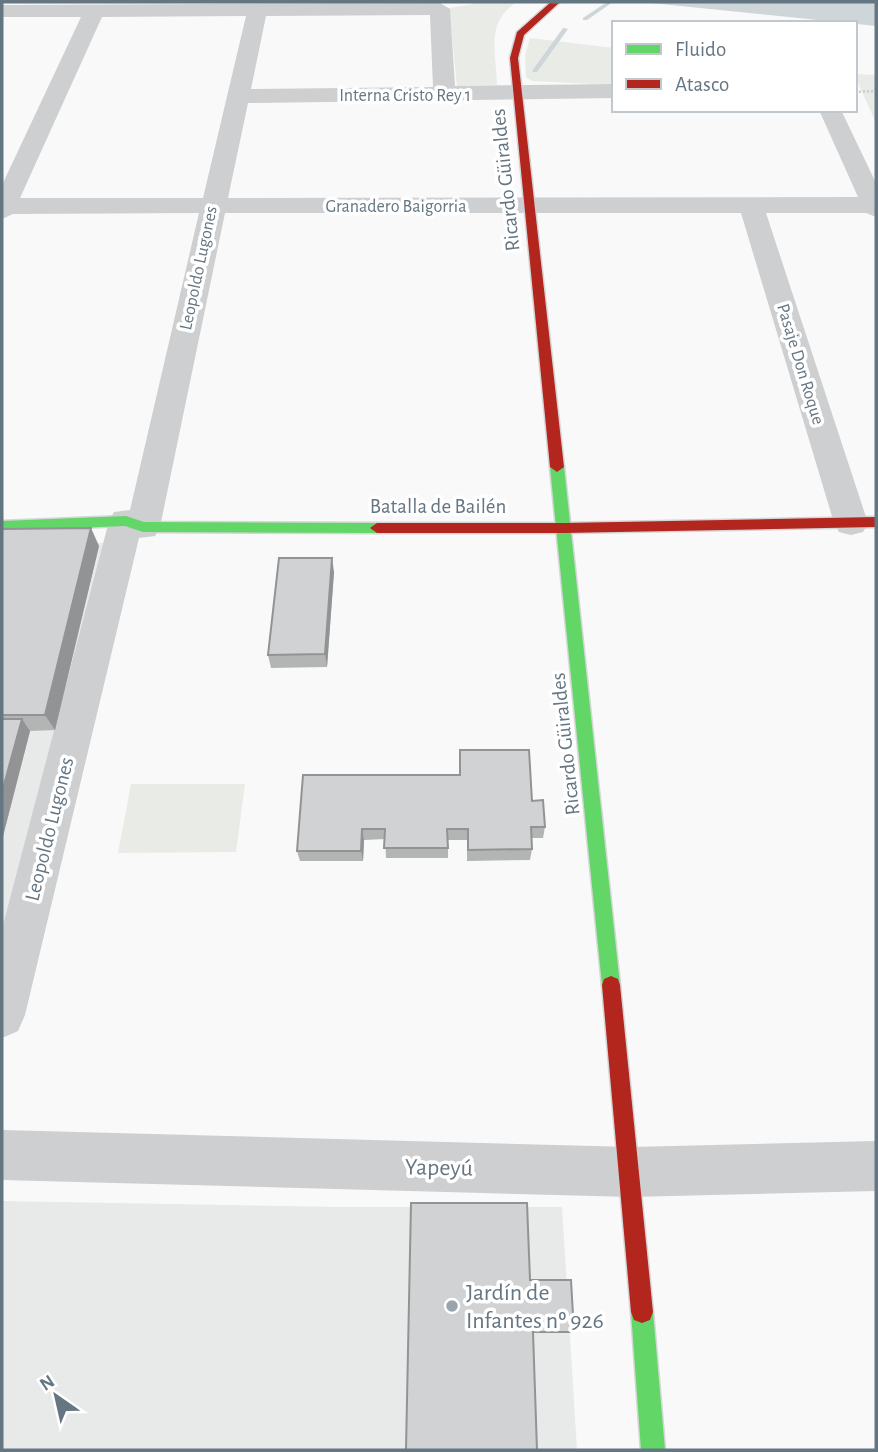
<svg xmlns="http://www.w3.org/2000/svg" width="878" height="1452" font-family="'Alegreya Sans',sans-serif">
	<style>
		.built { fill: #e8e9e9 }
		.green { fill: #e8ebe6 }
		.water { fill: #ced6d9 }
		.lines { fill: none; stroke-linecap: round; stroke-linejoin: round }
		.stream { fill: #ced6d9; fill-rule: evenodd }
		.fast-casing { stroke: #d5d6d7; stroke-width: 3 }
		.jam-casing { stroke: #d5d6d7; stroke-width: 3 }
		.path { stroke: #cbcccd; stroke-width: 2.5; stroke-dasharray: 2 2; stroke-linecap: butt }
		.street { fill: #cecfd0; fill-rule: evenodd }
		.fast { fill: #63d668; fill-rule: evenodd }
		.jam { fill: #b3261e; fill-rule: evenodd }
		.wall { fill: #b3b5b5 }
		.shaded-wall { fill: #929394 }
		.building { fill: #d0d2d3; stroke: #929394; stroke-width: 2 }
		.poi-dot { fill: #99a4ac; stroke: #fff; stroke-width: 2.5 }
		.labels { text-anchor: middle; stroke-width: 7; stroke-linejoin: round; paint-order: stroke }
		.far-street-label { font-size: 18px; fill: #657683; stroke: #fff }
		.street-label { font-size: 21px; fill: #657683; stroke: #fff }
		.near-street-label { font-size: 24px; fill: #657683; stroke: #fff }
		.near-poi-label { font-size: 24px; fill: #657683; stroke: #fff; text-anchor: start }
	</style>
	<rect width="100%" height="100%" fill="#f9f9f9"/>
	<g class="built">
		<polygon points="2,543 107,543 2,939"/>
		<polygon points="2,1201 340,1207 562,1207 577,1450 2,1450"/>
	</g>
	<g class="green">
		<path d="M 469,2 L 517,2 C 485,22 496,52 497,85 L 457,86 L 449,8 L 473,4 Z"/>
		<polygon points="530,38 614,48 614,85 532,81 526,77 525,55"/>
		<polygon points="855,74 876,75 876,123 855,76"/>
		<polygon points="131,784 245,784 236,852 118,853"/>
	</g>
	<polygon class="water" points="641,2 870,2 876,3 876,26"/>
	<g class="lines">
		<g class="stream">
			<polygon points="607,2 613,2 587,20 583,20 583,18"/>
			<polygon points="563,28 568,29 537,72 533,72 532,71"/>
		</g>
		<g class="fast-casing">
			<g id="fast">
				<polygon points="557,462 564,467 620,985 618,991 611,994 604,991 602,985 550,467"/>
				<polygon points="126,516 144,522 377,523 384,528 377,533 143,532 125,526 2,531 2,521"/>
				<polygon points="642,1301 650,1304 653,1312 665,1450 641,1450 631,1312 634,1304"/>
			</g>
		</g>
		<g class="jam-casing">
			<g id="jam">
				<polygon points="551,2 560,2 524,35 518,58 564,467 557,472 550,467 510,58 517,32"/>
				<polygon points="876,517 876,527 564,533 377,533 370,528 377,523 564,523"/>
				<polygon points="611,976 618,979 620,985 653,1312 650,1320 642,1323 634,1320 631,1312 602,985 604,979"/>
			</g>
		</g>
		<polyline class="path" points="855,92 876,91"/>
		<g class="street">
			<path d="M 440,3 L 450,9 L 455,86 L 614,84 L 614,98 L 248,103 L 228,198 L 858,197 L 819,110 L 841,110 L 876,183 L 876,217 L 866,213 L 766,213 L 868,523 L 863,532 L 851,535 L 839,532 L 834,523 L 741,213 L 225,213 L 160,527 L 155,536 L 139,538 L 25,1015 L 18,1031 L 2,1038 L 2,929 L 109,521 L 114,512 L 130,510 L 199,213 L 13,214 L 2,219 L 2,185 L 81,17 L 2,17 L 2,5 ZM 430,15 L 433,87 L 251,89 L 266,16 ZM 246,16 L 203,198 L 20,198 L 102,17 Z"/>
			<polygon points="2,1130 631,1147 876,1141 876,1191 631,1197 2,1180"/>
		</g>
		<use href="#fast" class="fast"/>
		<use href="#jam" class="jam"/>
	</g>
	<g class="wall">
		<polygon points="2,529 99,546 55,730 30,731 2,840"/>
		<polygon points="334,572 327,667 271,668 268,655"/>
		<polygon points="460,750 532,801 545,827 543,838 532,838 532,849 530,860 467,861 467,840 448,840 448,858 386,858 385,839 364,840 363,861 300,861 297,851 460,775"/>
	</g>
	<g class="shaded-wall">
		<polygon points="91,528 99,546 55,730 45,715"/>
		<polygon points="332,558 334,572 327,667 325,654"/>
		<polygon points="22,719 30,731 2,840 2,792"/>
		<polygon points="362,829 364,840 363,861 361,851"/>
	</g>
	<g class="building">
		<polygon points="91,528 45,715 2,715 2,529"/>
		<polygon points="279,558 332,558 325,654 268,655"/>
		<polygon points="2,719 22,719 2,792"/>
		<polygon points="460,750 529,750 532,801 543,800 545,827 531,827 532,849 468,850 468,829 447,829 448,848 384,848 385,829 362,829 361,851 297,851 303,775 460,775"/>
		<polygon points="411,1203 527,1203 530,1280 571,1280 574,1332 533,1332 537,1450 406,1450"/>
	</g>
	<circle class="poi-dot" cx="452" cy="1306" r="7"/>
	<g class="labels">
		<g class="far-street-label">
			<text x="405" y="101">Interna Cristo Rey 1</text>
			<text x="396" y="212">Granadero Baigorria</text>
			<text transform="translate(198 268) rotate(-78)" y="6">Leopoldo Lugones</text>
			<text transform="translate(801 364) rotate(73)" y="6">Pasaje Don Roque</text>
		</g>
		<g class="street-label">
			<text transform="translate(505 180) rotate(-96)" y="7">Ricardo Güiraldes</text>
			<text x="438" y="513">Batalla de Bailén</text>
			<text transform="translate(565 744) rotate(-96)" y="7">Ricardo Güiraldes</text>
			<text transform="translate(49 829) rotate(-76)" y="7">Leopoldo Lugones</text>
		</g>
		<g class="near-street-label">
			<text transform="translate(439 1167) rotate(1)" y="8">Yapeyú</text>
		</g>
		<g class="near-poi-label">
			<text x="466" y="1300">Jardín de<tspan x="466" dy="28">Infantes nº 926</tspan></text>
		</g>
	</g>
	<rect width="878" height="1452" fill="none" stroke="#657683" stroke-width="7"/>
	<rect x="612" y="21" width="245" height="91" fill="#ffffff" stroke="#c1c8cd" stroke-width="2"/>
	<rect x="626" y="44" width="35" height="10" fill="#63d668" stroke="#c1c8cd" stroke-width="2"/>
	<text x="675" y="56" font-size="21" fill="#657683">Fluido</text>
	<rect x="626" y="79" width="35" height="10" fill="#b3261e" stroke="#c1c8cd" stroke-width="2"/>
	<text x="675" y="91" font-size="21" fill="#657683">Atasco</text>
	<g transform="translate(56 1396) rotate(326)" stroke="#ffffff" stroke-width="5" paint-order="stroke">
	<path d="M0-5L12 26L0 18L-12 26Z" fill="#657683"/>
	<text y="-10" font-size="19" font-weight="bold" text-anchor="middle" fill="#657683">N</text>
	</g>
</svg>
